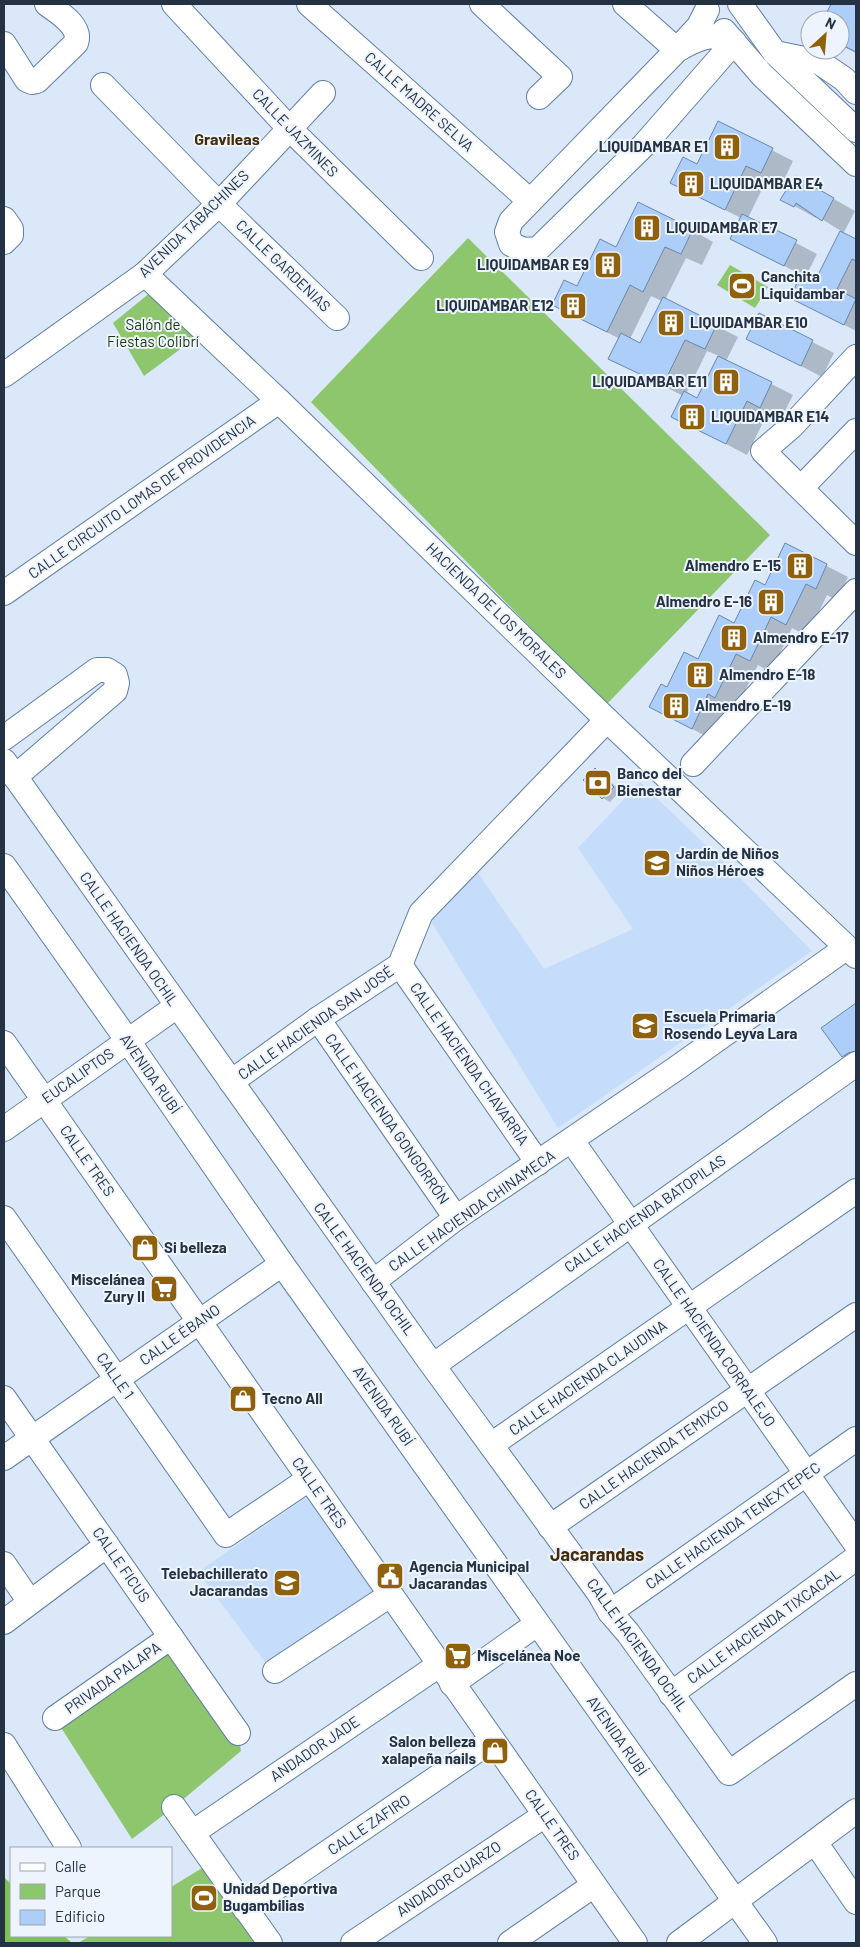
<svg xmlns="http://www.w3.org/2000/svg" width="860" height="1947" font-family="Barlow,sans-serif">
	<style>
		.built { fill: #c5dcfa }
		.green { fill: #8ec66e }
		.forest { fill: #7dc350 }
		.shadow { fill: #0003; fill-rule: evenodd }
		.building { fill: #accef8; stroke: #6786ae }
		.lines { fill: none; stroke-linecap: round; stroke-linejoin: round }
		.minor-casing { stroke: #607ea5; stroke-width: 26 }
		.minor { stroke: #fff; stroke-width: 24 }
		.labels { text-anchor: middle; stroke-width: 4; stroke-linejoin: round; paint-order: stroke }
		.street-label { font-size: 15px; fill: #253243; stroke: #eef4fd }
		.poi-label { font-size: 15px; font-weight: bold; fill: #253243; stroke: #eef4fd; text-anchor: start }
		.park-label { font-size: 15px; fill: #1c3709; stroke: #eef4fd }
		.neighbourhood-label { font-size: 16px; font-weight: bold; fill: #442d08; stroke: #eef4fd }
		.quarter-label { font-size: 18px; font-weight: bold; fill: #442d08; stroke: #eef4fd }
	</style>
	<rect width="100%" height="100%" fill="#dae8f9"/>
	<g class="built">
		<polygon points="640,782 741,879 812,951 558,1128 429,918 476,870 544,969 633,929 578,848"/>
		<polygon points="308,1496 376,1593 268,1666 198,1572"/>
	</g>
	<g class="green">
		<polygon points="468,238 770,535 606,705 311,402"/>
		<polygon points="730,265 768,287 755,308 717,285"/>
		<polygon points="151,292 198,336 144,376 113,323"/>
		<polygon points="171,1637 238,1733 241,1751 174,1807 132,1839 55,1718"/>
		<polygon points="212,1862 270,1943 78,1943 90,1936 171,1936 171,1887"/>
	</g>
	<polygon class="forest" points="4,1877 11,1884 11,1936 64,1936 72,1943 4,1943"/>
	<g class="shadow">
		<polygon points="851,4 856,4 856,53 840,45 840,20 825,20 845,16"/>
		<polygon points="719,123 793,161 782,184 768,177 748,218 817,254 806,276 817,281 841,231 817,216 816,218 782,199 795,177 855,211 843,234 856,241 856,331 791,297 802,275 731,239 741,218 672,183 698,166"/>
		<path d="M 692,230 L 713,242 L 702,265 L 686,258 L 665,300 L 738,337 L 726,361 L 793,395 L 781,419 L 768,412 L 747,455 L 673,416 L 683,396 L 610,358 L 620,339 L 554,305 L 578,288 L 617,249 ZM 651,296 L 662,301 L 641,344 L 630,339 ZM 707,351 L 719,356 L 698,399 L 686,394 Z"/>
		<polygon points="759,315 834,353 822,377 748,338"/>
		<polygon points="786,545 848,577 837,600 827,595 807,636 792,628 771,672 758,665 736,708 729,705 713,740 651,707 668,688 734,624 766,586"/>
		<polygon points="595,769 602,773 620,791 610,802 603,798"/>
		<polygon points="856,1004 856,1061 854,1062 843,1056 823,1028"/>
	</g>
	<g class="building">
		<polygon points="831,4 856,4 856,52 840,44 840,20 823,20"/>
		<polygon points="718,121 773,148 761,173 746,166 725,210 670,183 683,157 697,164"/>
		<polygon points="795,176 834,198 822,221 796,203 794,207 780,200"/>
		<polygon points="638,202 693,229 681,254 665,247 643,292 630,285 607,332 552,305 564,280 577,286 600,239 616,247"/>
		<polygon points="742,214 797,240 784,266 730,239"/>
		<polygon points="840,231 856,239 856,261 852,259 837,289 856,299 844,325 790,298 802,272 816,279"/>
		<polygon points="663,297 717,324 705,349 685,340 663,385 608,359 621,333 640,343"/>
		<polygon points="759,313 813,340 801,366 746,339"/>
		<polygon points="718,356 772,382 760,408 747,401 726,444 671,417 684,391 697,398"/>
		<polygon points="785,543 827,564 816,589 806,584 786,625 771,617 750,661 736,654 715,698 708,694 692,729 649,707 661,684 667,687 684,652 698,659 719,615 734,623 755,580 765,585"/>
		<polygon points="595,768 614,787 602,799 583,780"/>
		<polygon points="856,1003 856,1051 848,1053 842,1057 821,1028"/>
	</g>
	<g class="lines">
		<g class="minor-casing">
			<g id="minor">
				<polyline points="174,4 289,128 421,258"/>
				<polyline points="309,4 530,201"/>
				<polyline points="482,4 560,77 539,97"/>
				<path d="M 625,4 L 677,50 C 696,39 713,30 734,42 L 644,145 L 538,249 L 523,250 L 511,244 L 507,232 L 511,221 L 677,50 L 699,26 L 707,10"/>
				<polyline points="740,4 775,53 856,130"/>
				<polyline points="724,31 762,75 856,164"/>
				<path d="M 4,44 L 27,80 L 32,82 L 37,81 L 76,43 C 82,26 59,13 47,4"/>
				<polyline points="775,53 819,62 844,79 856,92"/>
				<polyline points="103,85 219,204 337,318"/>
				<polyline points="4,219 11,229 11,235 4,242"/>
				<polyline points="145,274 279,401 607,720 856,956"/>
				<polyline points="856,357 791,427 763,451 856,543"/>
				<polyline points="4,375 145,274 219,204 323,93"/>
				<polyline points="801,488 856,431"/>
				<polyline points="4,593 279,401"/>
				<polyline points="4,738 97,670 107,670 115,675 117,683 115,691 15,777"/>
				<polyline points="4,761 428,1359 599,1593 610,1612 628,1633 729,1773 856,1684"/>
				<polyline points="693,764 856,591"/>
				<polyline points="4,866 128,1041 282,1264 765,1943"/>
				<polyline points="400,965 421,913 607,720"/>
				<polyline points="400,965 538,1163"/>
				<polyline points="318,1019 456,1218"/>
				<polyline points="4,1043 635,1943"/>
				<polyline points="231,1082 318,1019 400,965"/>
				<polyline points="4,1129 177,1006"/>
				<polyline points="572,1141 856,1544"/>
				<polyline points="4,1218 226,1535 309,1479"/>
				<polyline points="373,1282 456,1218 674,1070 846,948"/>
				<polyline points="434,1365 856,1064"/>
				<polyline points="4,1398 238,1733"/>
				<polyline points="491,1445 856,1191"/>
				<polyline points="4,1458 282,1264"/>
				<polyline points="550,1527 856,1315"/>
				<polyline points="4,1564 30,1602"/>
				<polyline points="610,1612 856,1439"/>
				<polyline points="4,1622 107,1545"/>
				<polyline points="275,1671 390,1595"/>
				<polyline points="452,1684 537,1624"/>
				<polyline points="671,1694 856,1558"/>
				<polyline points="55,1718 171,1637"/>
				<polyline points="4,1745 69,1848"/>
				<polyline points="174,1807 270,1943"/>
				<polyline points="192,1833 439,1665"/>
				<polyline points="815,1842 856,1902"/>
				<polyline points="245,1909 492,1740"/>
				<polyline points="353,1943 545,1815"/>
				<polyline points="510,1943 594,1885"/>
				<polyline points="679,1943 856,1811"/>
			</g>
		</g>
		<use href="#minor" class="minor"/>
	</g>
	<defs>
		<g id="building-square" transform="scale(1.4375)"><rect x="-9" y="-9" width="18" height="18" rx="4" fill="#90610c" stroke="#eef4fd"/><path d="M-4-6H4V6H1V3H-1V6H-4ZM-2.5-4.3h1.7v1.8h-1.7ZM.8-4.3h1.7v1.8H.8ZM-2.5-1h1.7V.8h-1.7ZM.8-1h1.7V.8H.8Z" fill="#fff"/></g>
		<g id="stadium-square" transform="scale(1.4375)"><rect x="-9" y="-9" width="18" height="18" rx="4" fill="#90610c" stroke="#eef4fd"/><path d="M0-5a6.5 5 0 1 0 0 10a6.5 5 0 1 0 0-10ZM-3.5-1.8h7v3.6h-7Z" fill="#fff"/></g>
		<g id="bank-square" transform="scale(1.4375)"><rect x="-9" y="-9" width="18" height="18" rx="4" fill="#90610c" stroke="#eef4fd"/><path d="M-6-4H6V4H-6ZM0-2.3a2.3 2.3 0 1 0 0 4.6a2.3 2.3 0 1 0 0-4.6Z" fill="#fff"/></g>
		<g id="school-square" transform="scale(1.4375)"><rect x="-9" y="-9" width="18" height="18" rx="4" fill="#90610c" stroke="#eef4fd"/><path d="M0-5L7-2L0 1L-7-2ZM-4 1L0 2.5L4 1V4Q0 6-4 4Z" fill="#fff"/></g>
		<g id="shop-square" transform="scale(1.4375)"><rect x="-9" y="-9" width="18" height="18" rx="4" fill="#90610c" stroke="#eef4fd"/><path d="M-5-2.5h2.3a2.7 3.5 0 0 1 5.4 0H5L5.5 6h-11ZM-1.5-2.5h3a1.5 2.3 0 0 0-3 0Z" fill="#fff"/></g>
		<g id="supermarket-square" transform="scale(1.4375)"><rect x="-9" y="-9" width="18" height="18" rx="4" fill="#90610c" stroke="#eef4fd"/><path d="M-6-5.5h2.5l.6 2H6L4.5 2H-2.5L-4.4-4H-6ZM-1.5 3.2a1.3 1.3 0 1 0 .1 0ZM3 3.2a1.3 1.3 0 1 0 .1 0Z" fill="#fff"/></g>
		<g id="civic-square" transform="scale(1.4375)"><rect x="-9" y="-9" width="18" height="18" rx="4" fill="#90610c" stroke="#eef4fd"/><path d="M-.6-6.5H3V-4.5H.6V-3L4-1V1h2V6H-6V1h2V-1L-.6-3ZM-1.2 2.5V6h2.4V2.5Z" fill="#fff"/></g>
	</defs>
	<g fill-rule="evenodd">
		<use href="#building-square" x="727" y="147"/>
		<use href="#building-square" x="691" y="184"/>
		<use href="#building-square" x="647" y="228"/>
		<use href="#building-square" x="608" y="265"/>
		<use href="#stadium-square" x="742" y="286"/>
		<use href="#building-square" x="573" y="306"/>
		<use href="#building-square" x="671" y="323"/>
		<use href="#building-square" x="726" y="382"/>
		<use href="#building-square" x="692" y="417"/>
		<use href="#building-square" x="800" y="566"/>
		<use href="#building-square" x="771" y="602"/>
		<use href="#building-square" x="734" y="638"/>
		<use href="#building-square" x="700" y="675"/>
		<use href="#building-square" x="676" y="706"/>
		<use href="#bank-square" x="598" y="783"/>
		<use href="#school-square" x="657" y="863"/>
		<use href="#school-square" x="645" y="1026"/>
		<use href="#shop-square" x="145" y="1248"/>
		<use href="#supermarket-square" x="164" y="1289"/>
		<use href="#shop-square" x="243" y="1399"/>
		<use href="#civic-square" x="390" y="1576"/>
		<use href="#school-square" x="287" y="1583"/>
		<use href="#supermarket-square" x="458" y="1656"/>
		<use href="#shop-square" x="495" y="1751"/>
		<use href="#stadium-square" x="204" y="1898"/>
	</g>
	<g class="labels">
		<g class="street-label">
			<text transform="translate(419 102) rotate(42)" y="5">CALLE MADRE SELVA</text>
			<text transform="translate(295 133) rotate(46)" y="5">CALLE JAZMINES</text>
			<text transform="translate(194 224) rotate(-44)" y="5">AVENIDA TABACHINES</text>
			<text transform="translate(283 266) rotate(44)" y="5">CALLE GARDENIAS</text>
			<text transform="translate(142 497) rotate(-35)" y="5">CALLE CIRCUITO LOMAS DE PROVIDENCIA</text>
			<text transform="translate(496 611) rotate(44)" y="5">HACIENDA DE LOS MORALES</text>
			<text transform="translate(129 939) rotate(55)" y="5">CALLE HACIENDA OCHIL</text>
			<text transform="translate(316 1023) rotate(-35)" y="5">CALLE HACIENDA SAN JOSÉ</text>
			<text transform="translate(469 1064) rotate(55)" y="5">CALLE HACIENDA CHAVARRÍA</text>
			<text transform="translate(150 1074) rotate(55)" y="5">AVENIDA RUBÍ</text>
			<text transform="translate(78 1076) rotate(-35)" y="5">EUCALIPTOS</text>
			<text transform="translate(387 1119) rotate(55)" y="5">CALLE HACIENDA GONGORRÓN</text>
			<text transform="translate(87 1161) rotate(55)" y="5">CALLE TRES</text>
			<text transform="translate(472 1211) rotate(-35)" y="5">CALLE HACIENDA CHINAMECA</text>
			<text transform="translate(645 1214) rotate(-35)" y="5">CALLE HACIENDA BATOPILAS</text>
			<text transform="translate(364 1269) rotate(54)" y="5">CALLE HACIENDA OCHIL</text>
			<text transform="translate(180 1335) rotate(-35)" y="5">CALLE ÉBANO</text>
			<text transform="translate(714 1343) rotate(55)" y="5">CALLE HACIENDA CORRALEJO</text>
			<text transform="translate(115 1376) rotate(55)" y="5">CALLE 1</text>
			<text transform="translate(588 1378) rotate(-35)" y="5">CALLE HACIENDA CLAUDINA</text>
			<text transform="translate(383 1406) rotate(55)" y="5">AVENIDA RUBÍ</text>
			<text transform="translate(654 1455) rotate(-35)" y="5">CALLE HACIENDA TEMIXCO</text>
			<text transform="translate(319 1493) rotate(55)" y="5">CALLE TRES</text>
			<text transform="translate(733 1526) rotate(-35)" y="5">CALLE HACIENDA TENEXTEPEC</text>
			<text transform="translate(121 1565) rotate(55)" y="5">CALLE FICUS</text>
			<text transform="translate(764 1626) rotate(-36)" y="5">CALLE HACIENDA TIXCACAL</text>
			<text transform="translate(637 1645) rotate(54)" y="5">CALLE HACIENDA OCHIL</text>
			<text transform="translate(113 1678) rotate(-35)" y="5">PRIVADA PALAPA</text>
			<text transform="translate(617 1736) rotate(55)" y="5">AVENIDA RUBÍ</text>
			<text transform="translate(315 1749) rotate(-34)" y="5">ANDADOR JADE</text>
			<text transform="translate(369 1825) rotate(-34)" y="5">CALLE ZAFIRO</text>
			<text transform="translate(552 1825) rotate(55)" y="5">CALLE TRES</text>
			<text transform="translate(449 1879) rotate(-34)" y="5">ANDADOR CUARZO</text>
		</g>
		<g class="poi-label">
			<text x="708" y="152" text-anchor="end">LIQUIDAMBAR E1</text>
			<text x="710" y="189">LIQUIDAMBAR E4</text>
			<text x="666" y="233">LIQUIDAMBAR E7</text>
			<text x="589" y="270" text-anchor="end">LIQUIDAMBAR E9</text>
			<text x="761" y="282">Canchita<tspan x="761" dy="17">Liquidambar</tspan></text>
			<text x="554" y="311" text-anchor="end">LIQUIDAMBAR E12</text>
			<text x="690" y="328">LIQUIDAMBAR E10</text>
			<text x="707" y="387" text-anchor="end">LIQUIDAMBAR E11</text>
			<text x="711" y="422">LIQUIDAMBAR E14</text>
			<text x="781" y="571" text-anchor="end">Almendro E-15</text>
			<text x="752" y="607" text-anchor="end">Almendro E-16</text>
			<text x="753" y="643">Almendro E-17</text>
			<text x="719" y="680">Almendro E-18</text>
			<text x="695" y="711">Almendro E-19</text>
			<text x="617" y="779">Banco del<tspan x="617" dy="17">Bienestar</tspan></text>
			<text x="676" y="859">Jardín de Niños<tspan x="676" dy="17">Niños Héroes</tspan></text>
			<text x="664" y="1022">Escuela Primaria<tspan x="664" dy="17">Rosendo Leyva Lara</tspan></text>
			<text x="164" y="1253">Si belleza</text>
			<text x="145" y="1285" text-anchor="end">Miscelánea<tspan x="145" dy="17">Zury II</tspan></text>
			<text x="262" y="1404">Tecno All</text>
			<text x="409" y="1572">Agencia Municipal<tspan x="409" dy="17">Jacarandas</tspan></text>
			<text x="268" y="1579" text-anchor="end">Telebachillerato<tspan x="268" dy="17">Jacarandas</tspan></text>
			<text x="477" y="1661">Miscelánea Noe</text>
			<text x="476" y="1747" text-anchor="end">Salon belleza<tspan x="476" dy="17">xalapeña nails</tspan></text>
			<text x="223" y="1894">Unidad Deportiva<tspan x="223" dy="17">Bugambilias</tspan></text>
		</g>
		<g class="park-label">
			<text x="153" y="330">Salón de<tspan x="153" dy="17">Fiestas Colibrí</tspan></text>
		</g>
		<g class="neighbourhood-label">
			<text x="227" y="145">Gravileas</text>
		</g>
		<g class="quarter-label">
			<text x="597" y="1561">Jacarandas</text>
		</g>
	</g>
	<rect width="860" height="1947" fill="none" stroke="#253243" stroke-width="10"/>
	<rect x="10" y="1847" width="162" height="90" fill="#eef4fd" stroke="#9ea6b3"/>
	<rect x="20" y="1863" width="25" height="8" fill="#ffffff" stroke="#9ea6b3"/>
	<text x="55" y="1872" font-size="15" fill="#253243">Calle</text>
	<rect x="20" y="1884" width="25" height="15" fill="#8ec66e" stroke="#9ea6b3"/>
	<text x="55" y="1897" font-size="15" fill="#253243">Parque</text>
	<rect x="20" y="1910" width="25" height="15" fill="#accef8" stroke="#9ea6b3"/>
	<text x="55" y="1922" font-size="15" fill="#253243">Edificio</text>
	<g transform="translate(825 35) rotate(26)"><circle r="24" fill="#eef4fd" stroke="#9ea6b3"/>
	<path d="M0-4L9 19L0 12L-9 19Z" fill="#90610c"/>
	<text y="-8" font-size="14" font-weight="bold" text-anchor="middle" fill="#253243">N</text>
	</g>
</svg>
